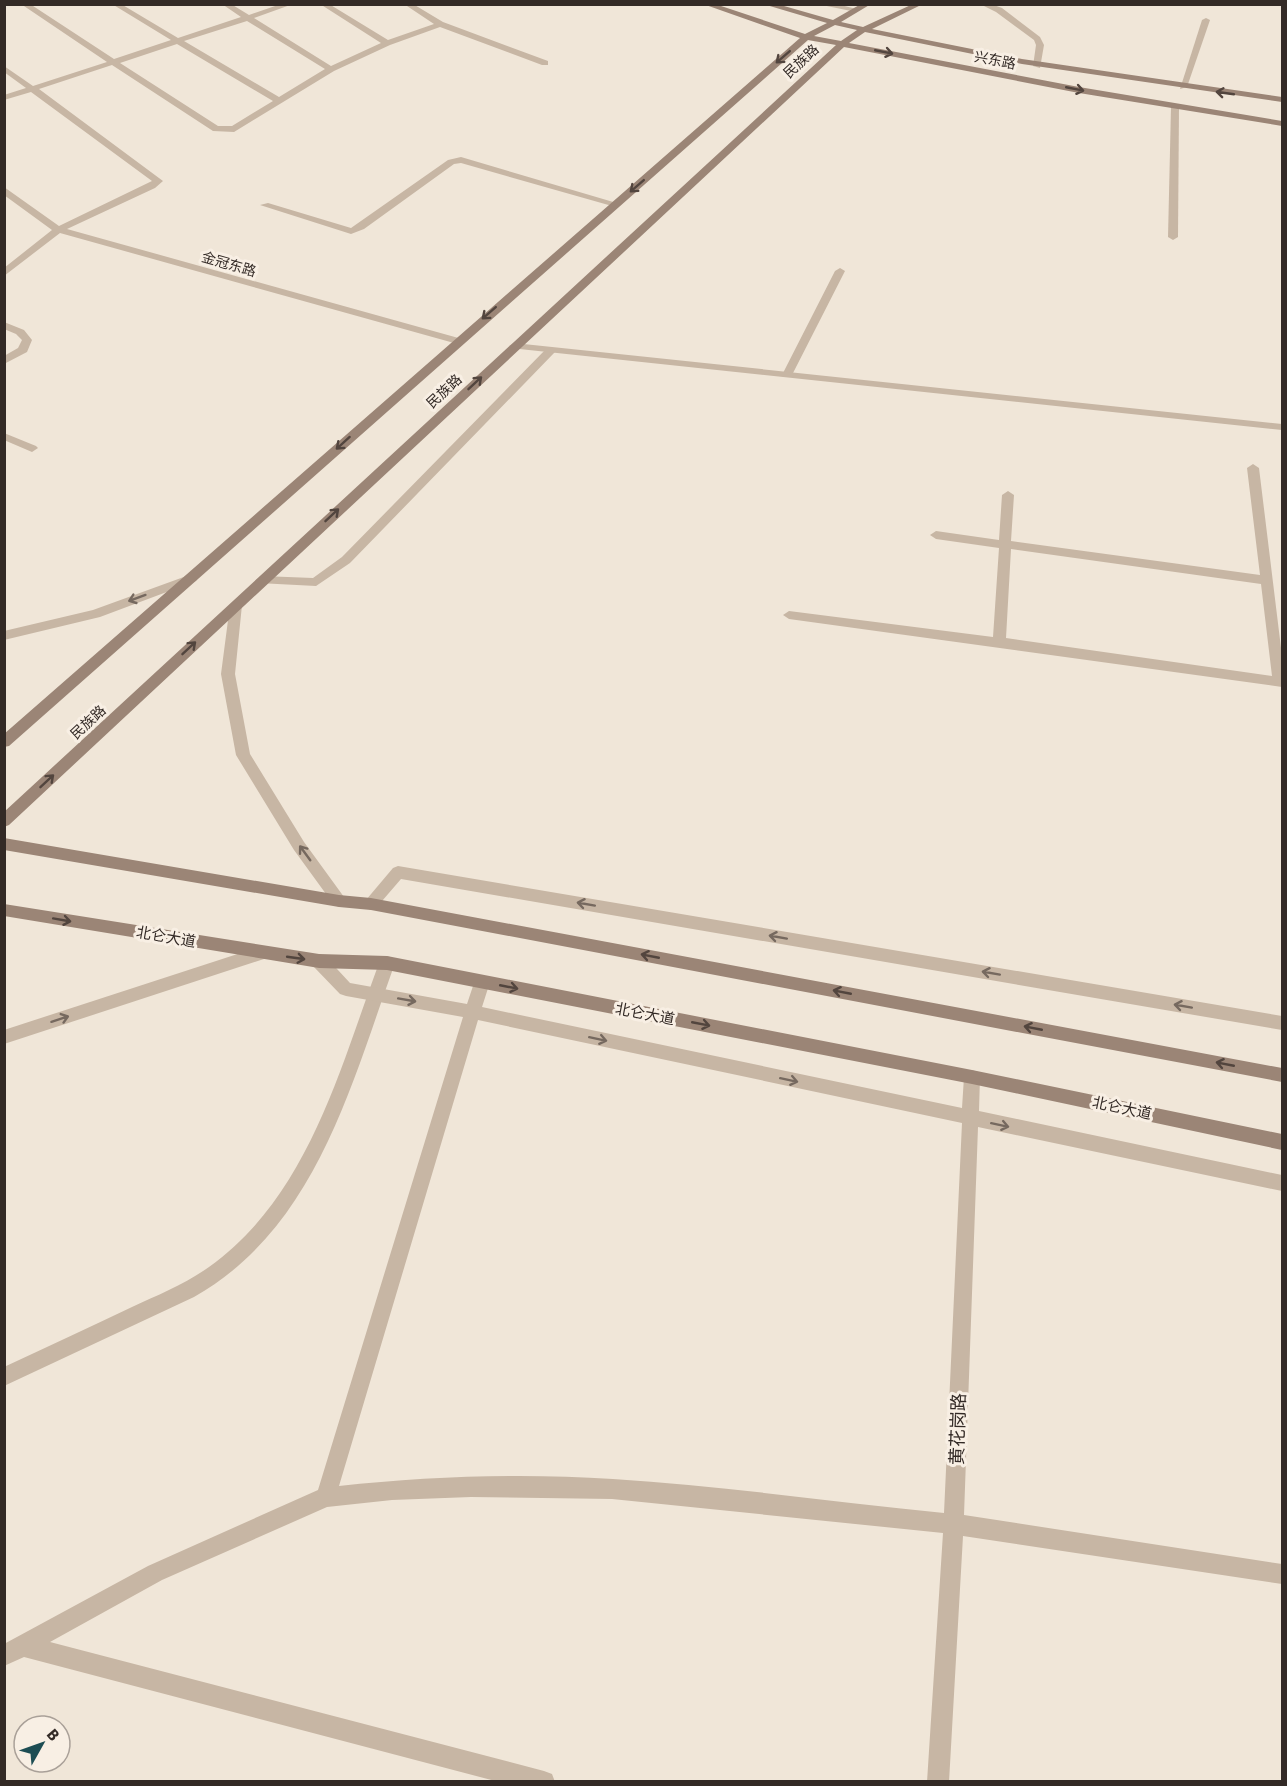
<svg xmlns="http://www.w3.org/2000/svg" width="1287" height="1786" font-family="Signika,'Noto Sans SC',sans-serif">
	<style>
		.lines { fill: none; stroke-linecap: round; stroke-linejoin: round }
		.service { fill: #c7b6a4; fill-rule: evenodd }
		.minor { fill: #c7b6a4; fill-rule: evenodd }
		.tertiary { fill: #c7b6a4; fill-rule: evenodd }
		.secondary { fill: #9b8576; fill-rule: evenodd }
		.oneway { stroke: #52453e }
		.oneway2 { stroke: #76695f }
		.labels { text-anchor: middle; stroke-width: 6; stroke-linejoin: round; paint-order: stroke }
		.far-street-label { font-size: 14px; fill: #332a26; stroke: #f8efe4 }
		.street-label { font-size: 15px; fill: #332a26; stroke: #f8efe4 }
		.near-street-label { font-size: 18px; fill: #332a26; stroke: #f8efe4 }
	</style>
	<rect width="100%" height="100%" fill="#f0e6d8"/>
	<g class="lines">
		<g class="service">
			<polygon points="817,4 837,4 860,10 856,12"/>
			<polygon points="980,4 991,4 1002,8 1040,37 1044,45 1040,68 1033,66 1036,45 1034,40 996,12"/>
			<polygon points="1206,18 1210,20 1187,87 1180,89 1202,20"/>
			<polygon points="1175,104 1179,107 1178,237 1173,240 1168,237 1171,107"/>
			<polygon points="461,157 620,204 612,206 461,163 454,164 364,229 351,234 260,205 268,203 351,228 448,160"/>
			<polygon points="840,268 845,271 792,375 791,377 783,377 782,375 835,271"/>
			<polygon points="551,347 556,350 555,352 350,563 316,586 258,583 256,580 262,576 313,578 342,557 547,348"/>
			<path d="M 1253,464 L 1259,468 L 1282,656 L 1282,687 L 789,619 L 783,615 L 789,611 L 993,637 L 999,548 L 936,539 L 930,535 L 936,531 L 999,540 L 1002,495 L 1008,491 L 1014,495 L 1011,541 L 1260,575 L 1247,468 ZM 1011,549 L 1261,584 L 1272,676 L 1006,638 Z"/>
			<path d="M 387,956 L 393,958 L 395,963 C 351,1085 316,1228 194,1297 L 4,1386 L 4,1367 C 47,1347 90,1327 132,1307 C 158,1295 185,1284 209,1267 C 308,1196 339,1071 379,963 L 381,958 Z"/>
		</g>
		<g class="minor">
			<path d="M 21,4 L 30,4 L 114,59 L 171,40 L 112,4 L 121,4 L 178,38 L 241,17 L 222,4 L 231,4 L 249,15 L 281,4 L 293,4 L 254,18 L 331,66 L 381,43 L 320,4 L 329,4 L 388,40 L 434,24 L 404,4 L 413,4 L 443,22 L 548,61 L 548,65 L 542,65 L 440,27 L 390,45 L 334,71 L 234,132 L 213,131 L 112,65 L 39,89 L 163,181 L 155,188 L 67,229 L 462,339 L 462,343 L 454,343 L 60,233 L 4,276 L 4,268 L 52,230 L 4,195 L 4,187 L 59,226 L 152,181 L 31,92 L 4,100 L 4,95 L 26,88 L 4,72 L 4,66 L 33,86 L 107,62 ZM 247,21 L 325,69 L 279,97 L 184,41 ZM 177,44 L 273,101 L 232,126 L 218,126 L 120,63 Z"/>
			<polygon points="4,322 24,330 32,340 27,352 4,364 4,356 18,348 22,340 16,334 4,329"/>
			<polygon points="514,343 1282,424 1282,430 510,348 509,346"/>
			<polygon points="4,433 36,446 38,448 32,452 4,440"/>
			<polygon points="398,866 1282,1016 1282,1030 401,879 376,908 371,910 366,908 363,904 366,900 393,868"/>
			<path d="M 319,954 L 325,956 L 350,983 L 467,1004 L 476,977 L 482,975 L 488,977 L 490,982 L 482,1007 L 962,1108 L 964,1077 L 966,1072 L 972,1070 L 978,1072 L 980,1077 L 979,1111 L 1282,1175 L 1282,1191 L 978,1127 L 964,1515 L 1282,1564 L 1282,1584 L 963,1536 L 949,1782 L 927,1782 L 943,1533 L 612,1499 L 471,1497 L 392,1500 L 327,1507 L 162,1580 L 50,1642 L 544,1771 L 552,1774 L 555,1782 L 499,1782 L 24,1657 L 4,1666 L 4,1644 L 148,1566 L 318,1490 L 463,1017 L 346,996 L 340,994 L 313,966 L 311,961 L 313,956 ZM 478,1020 L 962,1123 L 944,1513 C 834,1502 723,1486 613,1479 C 524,1473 428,1476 339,1486 Z"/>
		</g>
		<g class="tertiary">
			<polygon points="192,574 198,578 196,581 100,617 4,640 4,631 93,610"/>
			<polygon points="236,601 242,605 235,674 250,754 304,842 344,897 347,901 344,905 339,907 334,905 294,850 236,755 221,674 230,605"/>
			<polygon points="262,946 267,948 270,953 267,958 4,1044 4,1030"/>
		</g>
		<g class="secondary">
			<path d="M 703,4 L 715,4 L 805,34 L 827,23 L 763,4 L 777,4 L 833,20 L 861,4 L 871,4 L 841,22 L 863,27 L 913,4 L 923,4 L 872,29 L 1022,59 L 1282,97 L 1282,102 L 1022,64 L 865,32 L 849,43 L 1079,87 L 1282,121 L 1282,126 L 1079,93 L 844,47 L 9,825 L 4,827 L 4,812 L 836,45 L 808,40 L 9,746 L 4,747 L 4,734 L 800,38 ZM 835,25 L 857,30 L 841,41 L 814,36 Z"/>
			<polygon points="4,838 339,895 371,898 1282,1068 1282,1082 371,910 339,907 4,850"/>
			<polygon points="4,904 319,954 387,956 972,1070 1282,1134 1282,1150 972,1084 387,970 319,968 4,916"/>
		</g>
	</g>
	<defs><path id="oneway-shaft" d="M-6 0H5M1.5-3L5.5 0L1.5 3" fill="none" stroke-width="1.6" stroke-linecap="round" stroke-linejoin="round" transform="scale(1.5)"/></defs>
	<g class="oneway">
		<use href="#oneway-shaft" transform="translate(884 52) rotate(11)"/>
		<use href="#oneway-shaft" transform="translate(783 57) rotate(139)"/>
		<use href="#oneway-shaft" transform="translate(1075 89) rotate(11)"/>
		<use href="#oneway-shaft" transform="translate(1225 93) rotate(-172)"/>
		<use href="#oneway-shaft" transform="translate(637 186) rotate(139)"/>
		<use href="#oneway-shaft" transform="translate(489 313) rotate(139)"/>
		<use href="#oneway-shaft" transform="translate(475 383) rotate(-43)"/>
		<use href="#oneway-shaft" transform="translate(343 443) rotate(138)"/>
		<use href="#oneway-shaft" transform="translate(332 515) rotate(-43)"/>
		<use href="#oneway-shaft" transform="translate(189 648) rotate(-43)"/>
		<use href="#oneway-shaft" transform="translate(47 781) rotate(-43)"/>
		<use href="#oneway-shaft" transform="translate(62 920) rotate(10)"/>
		<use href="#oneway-shaft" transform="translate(650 956) rotate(-169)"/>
		<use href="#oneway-shaft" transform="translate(296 958) rotate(8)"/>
		<use href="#oneway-shaft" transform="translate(509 987) rotate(11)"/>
		<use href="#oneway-shaft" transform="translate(842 992) rotate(-169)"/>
		<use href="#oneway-shaft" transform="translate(701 1024) rotate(11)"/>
		<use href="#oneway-shaft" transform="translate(1033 1028) rotate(-169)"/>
		<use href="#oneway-shaft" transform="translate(1225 1064) rotate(-169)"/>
	</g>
	<g class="oneway2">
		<use href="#oneway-shaft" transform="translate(137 598) rotate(160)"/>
		<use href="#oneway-shaft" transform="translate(305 853) rotate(-126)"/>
		<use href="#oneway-shaft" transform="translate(586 904) rotate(-170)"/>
		<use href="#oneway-shaft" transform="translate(778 937) rotate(-170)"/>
		<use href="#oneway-shaft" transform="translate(991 973) rotate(-170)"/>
		<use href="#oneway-shaft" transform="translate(407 1000) rotate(10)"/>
		<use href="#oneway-shaft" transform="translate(1183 1006) rotate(-170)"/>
		<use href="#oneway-shaft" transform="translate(60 1019) rotate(-18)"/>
		<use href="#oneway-shaft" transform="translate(598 1039) rotate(12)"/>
		<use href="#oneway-shaft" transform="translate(789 1080) rotate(12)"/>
		<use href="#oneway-shaft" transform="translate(1000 1125) rotate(12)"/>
	</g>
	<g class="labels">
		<g class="far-street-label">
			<text transform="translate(995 60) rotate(11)" y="5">兴东路</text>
			<text transform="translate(801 61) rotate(-43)" y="5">民族路</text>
			<text transform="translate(229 264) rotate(16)" y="5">金冠东路</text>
			<text transform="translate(444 391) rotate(-43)" y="5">民族路</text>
			<text transform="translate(88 722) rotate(-43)" y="5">民族路</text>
		</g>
		<g class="street-label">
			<text transform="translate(166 937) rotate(10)" y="5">北仑大道</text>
			<text transform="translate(645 1014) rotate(11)" y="5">北仑大道</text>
			<text transform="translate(1122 1108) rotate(12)" y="5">北仑大道</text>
		</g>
		<g class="near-street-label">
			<text transform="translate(958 1429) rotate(-88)" y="6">黄花岗路</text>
		</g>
	</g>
	<rect width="1287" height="1786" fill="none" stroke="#332a26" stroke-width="12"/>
	<g transform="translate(42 1744) rotate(50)"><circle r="28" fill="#f8efe4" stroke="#a9a098" stroke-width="1.5"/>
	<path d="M0-4.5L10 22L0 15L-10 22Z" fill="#1d4d53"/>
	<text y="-9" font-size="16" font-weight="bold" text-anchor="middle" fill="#332a26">B</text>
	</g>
</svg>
